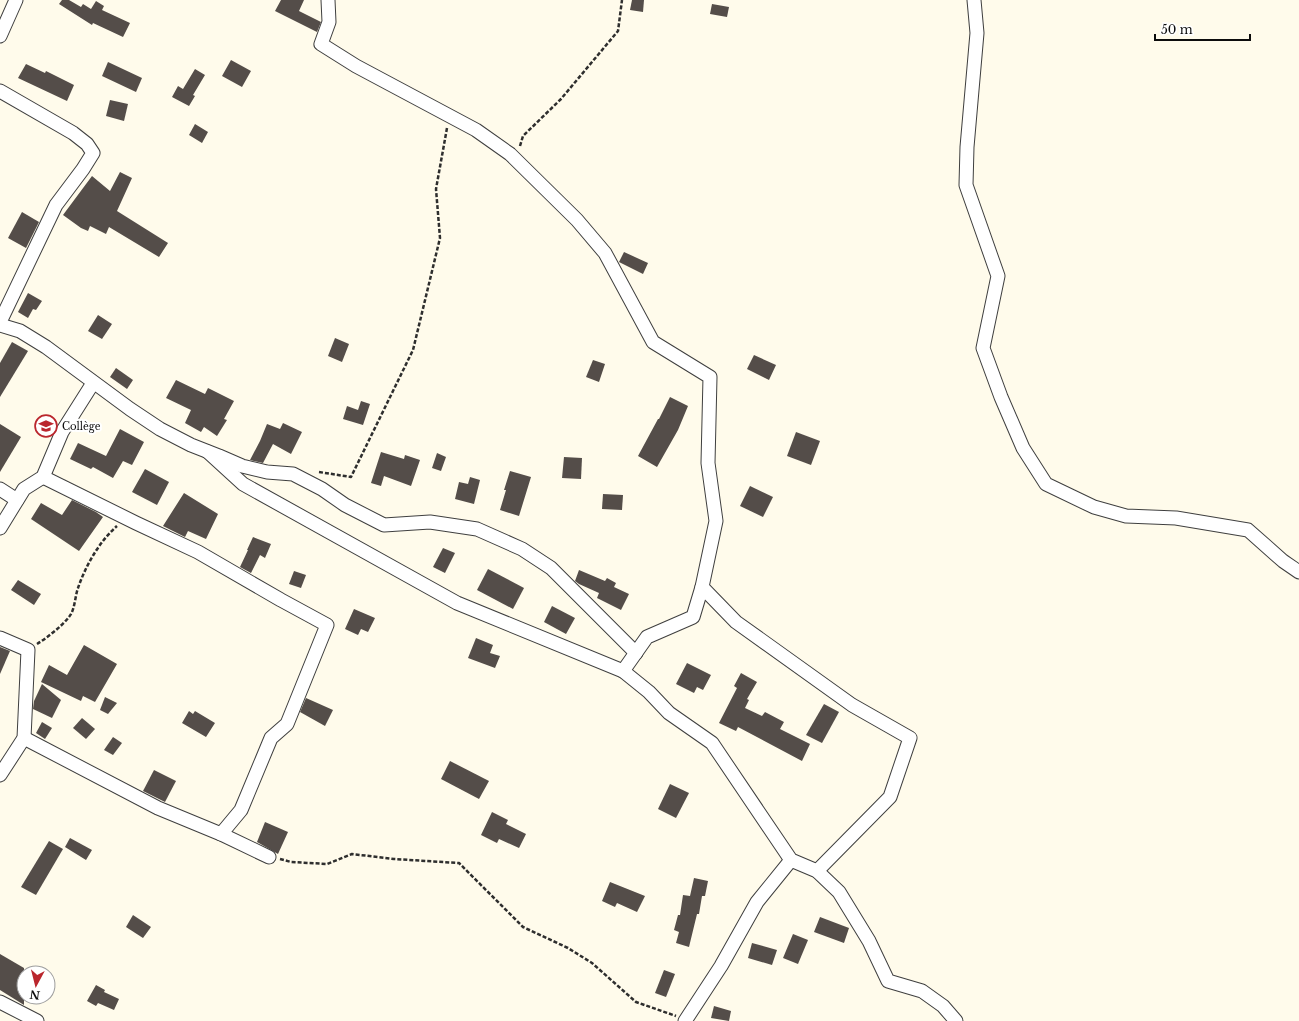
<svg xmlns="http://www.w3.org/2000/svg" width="1299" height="1021" font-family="'Libre Baskerville',serif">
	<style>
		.building { fill: #544d49 }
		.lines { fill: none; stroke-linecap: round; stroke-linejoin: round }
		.street-casing { stroke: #3f3f3f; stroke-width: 15 }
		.path { stroke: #2e2e2e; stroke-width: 2.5; stroke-dasharray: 4 2; stroke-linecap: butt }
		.street { stroke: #fff; stroke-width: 13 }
		.labels { text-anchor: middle; stroke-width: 4; stroke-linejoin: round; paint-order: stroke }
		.poi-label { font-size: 10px; fill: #0c0c0c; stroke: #fff; text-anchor: start }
	</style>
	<rect width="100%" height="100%" fill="#fffbeb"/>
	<g class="building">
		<polygon points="62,0 69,0 81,7 83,4 91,9 96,1 104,6 102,10 130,23 123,37 93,23 92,25 59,4"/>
		<polygon points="281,0 304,0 299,11 321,22 317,32 275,11"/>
		<polygon points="632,0 644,0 643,12 630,10"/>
		<polygon points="712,4 729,7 727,17 710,14"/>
		<polygon points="231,60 251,71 242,87 222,76"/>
		<polygon points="108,62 142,78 136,92 102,76"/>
		<polygon points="26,64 45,73 46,71 74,85 67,101 18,78"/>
		<polygon points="195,69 205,75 193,95 195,96 189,106 172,97 178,86 183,89"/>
		<polygon points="110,100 128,104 124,121 106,116"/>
		<polygon points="195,124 208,132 202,143 189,135"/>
		<polygon points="120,172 132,178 117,211 168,243 159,257 109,227 106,234 90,226 88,231 81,228 63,215 92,176 110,191"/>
		<polygon points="22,212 39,222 26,248 8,238"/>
		<polygon points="624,252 648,263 643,274 619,262"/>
		<polygon points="28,293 42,301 36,310 33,309 28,318 18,312"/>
		<polygon points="98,315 112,324 102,339 88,331"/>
		<polygon points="335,338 349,344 342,362 328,356"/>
		<polygon points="12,342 28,351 0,397 0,363"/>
		<polygon points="754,355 776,365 769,380 747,369"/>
		<polygon points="593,360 605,364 599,382 586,377"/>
		<polygon points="116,368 133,380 127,389 110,377"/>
		<polygon points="176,380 205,394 208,388 234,401 224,419 227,420 217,436 204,427 201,432 185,423 191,410 166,398"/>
		<polygon points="670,397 688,406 678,430 657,467 638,456 658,419 659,419"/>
		<polygon points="361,401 370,404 363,425 343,419 347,406 358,410"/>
		<polygon points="283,423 302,432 291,454 273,444 263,463 250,460 260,441 267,424 280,429"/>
		<polygon points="0,424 21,437 0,472"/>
		<polygon points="120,429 144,442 132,465 123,461 113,478 93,467 91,469 70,459 78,443 106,456"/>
		<polygon points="796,432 820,441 811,465 787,456"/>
		<polygon points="381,452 404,459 405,455 420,460 411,486 384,476 381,486 371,483"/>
		<polygon points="437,453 446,457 441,471 432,468"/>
		<polygon points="564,457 582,458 581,479 562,478"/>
		<polygon points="145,469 169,482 157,505 132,492"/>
		<polygon points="510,471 531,477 519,516 500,510 506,490 504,490"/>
		<polygon points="470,477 480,480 474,504 455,499 459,482 468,484"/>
		<polygon points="750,486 773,497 763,517 740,506"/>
		<polygon points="184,493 218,514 206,539 188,531 185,537 163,526"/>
		<polygon points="603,494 623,495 622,510 602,509"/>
		<polygon points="72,500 96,512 103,517 79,551 31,519 41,503 62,515"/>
		<polygon points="253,537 271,544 265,558 260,555 251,573 240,567 248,550 247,550"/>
		<polygon points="443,548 455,553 445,573 433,567"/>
		<polygon points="488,569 524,588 513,609 477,590"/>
		<polygon points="579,570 605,581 607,578 616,583 614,587 629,594 621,610 597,598 599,593 579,584 575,581"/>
		<polygon points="294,571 306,575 301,588 289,584"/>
		<polygon points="18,580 41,594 34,605 11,590"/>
		<polygon points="552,606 575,618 566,634 544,622"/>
		<polygon points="354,609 375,618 368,632 361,629 358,635 345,629"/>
		<polygon points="476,638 493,645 490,653 500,656 495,668 468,658"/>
		<polygon points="84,645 117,664 95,702 83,696 81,701 41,682 49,665 67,675"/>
		<polygon points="0,647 10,651 0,674"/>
		<polygon points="687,663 711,675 703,690 697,687 694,693 676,684"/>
		<polygon points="741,673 757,682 747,699 749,700 745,708 762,716 765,712 784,722 780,729 810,744 802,761 738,727 736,731 719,723 737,688 734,686"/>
		<polygon points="42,684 61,700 52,718 33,709 34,701"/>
		<polygon points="105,697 117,703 108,714 100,710"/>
		<polygon points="306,698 333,710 325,726 300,712"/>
		<polygon points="824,704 839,712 822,743 806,735"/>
		<polygon points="189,711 193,714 195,711 215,723 206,737 182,723"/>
		<polygon points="82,718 95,729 86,739 73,728"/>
		<polygon points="42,722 52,728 45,739 36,733"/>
		<polygon points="113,737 122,743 113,755 104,750"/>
		<polygon points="450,761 489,781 479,799 441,779"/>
		<polygon points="154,770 176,781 165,802 143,791"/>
		<polygon points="670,784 689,793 676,818 658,809"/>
		<polygon points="492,812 508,820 506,824 526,834 519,848 499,839 497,843 481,835"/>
		<polygon points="265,822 288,832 278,854 257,842"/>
		<polygon points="70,838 92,850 86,860 65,847"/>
		<polygon points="49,841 63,849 36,895 21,887"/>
		<polygon points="694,878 708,881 705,896 702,896 699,914 697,914 689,947 676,943 679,932 674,930 678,915 680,915 683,895 690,896"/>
		<polygon points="610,882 645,896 637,912 617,903 615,907 602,901"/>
		<polygon points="133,915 151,927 143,938 126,927"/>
		<polygon points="820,917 849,928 844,943 814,932"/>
		<polygon points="793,934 808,940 798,964 783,958"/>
		<polygon points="752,943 777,950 772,965 748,958"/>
		<polygon points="0,954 24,968 24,1005 0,990"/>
		<polygon points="664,970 675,974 666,997 655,993"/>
		<polygon points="96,985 105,990 104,992 119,999 114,1010 98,1003 96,1006 87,1001"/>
		<polygon points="714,1006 731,1011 729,1021 711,1018"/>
	</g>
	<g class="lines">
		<g class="street-casing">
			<g id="street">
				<polyline points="328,0 329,22 321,44 356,66 476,130 510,154 577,220 605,253 653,342 710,377 708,463 716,521 702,587 736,622 852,705 910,738 890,797 817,871"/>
				<polyline points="974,0 977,33 967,147 966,185 998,276 983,348 1001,397 1023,448 1046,484 1094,507 1126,516 1176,518 1248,530 1283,561 1299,572"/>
				<polyline points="0,36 16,0"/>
				<polyline points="0,91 73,133 87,144 93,153 83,169 56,205 0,322"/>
				<polyline points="0,325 20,331 46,347 130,409 160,429 191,445 219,456 242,466 267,472 293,474 322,489 345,505 384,525 430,522 477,529 522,549 551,568 636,653"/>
				<polyline points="208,452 243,484 457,603 623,671 649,692 669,713 712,743 791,860 817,871 839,892 869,941 888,981 922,991 943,1006 956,1021"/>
				<polyline points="43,477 136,523 198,552 281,600 327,625 287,724 271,738 241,810 221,834"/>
				<polyline points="0,489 17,500"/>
				<polyline points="0,528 24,489 43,477 62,432 93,383"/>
				<polyline points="0,638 28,650 24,738 0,775"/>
				<polyline points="623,671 647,637 693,617 702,587"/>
				<polyline points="24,738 158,808 221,834 269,857"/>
				<polyline points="0,1002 37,1021"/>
				<polyline points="685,1021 721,966 757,902 791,860"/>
			</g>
		</g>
		<g class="path">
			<polyline points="520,146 523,136 561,99 618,31 622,0"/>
			<polyline points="319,472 351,477 413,350 440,238 436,189 447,128"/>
			<path d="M 37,644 C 48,637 61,627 69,617 C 75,610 75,596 78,588 C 86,565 99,542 117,526"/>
			<polyline points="280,859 291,862 327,864 352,854 394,859 459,863 523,927 568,948 592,963 636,1002 676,1016"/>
		</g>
		<use href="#street" class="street"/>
	</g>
	<defs>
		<g id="school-ring" transform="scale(1.15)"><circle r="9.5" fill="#fff" stroke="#ba262d" stroke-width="1.5"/><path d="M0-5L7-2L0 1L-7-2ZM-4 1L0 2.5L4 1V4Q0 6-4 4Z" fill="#ba262d"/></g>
	</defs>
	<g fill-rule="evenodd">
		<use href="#school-ring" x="46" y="426"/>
	</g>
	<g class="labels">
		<g class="poi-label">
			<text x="62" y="430">Collège</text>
		</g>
	</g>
	<g transform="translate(36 985) rotate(187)"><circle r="19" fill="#ffffff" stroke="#9e9e9e"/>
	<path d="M0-3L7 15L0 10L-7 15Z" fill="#ba262d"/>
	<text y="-6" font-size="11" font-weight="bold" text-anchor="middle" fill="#0c0c0c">N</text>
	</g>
	<path d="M1155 34v6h95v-6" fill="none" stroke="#0c0c0c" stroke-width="2"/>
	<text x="1161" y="34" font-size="12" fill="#0c0c0c" stroke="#ffffff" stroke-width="3" paint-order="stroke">50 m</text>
</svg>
